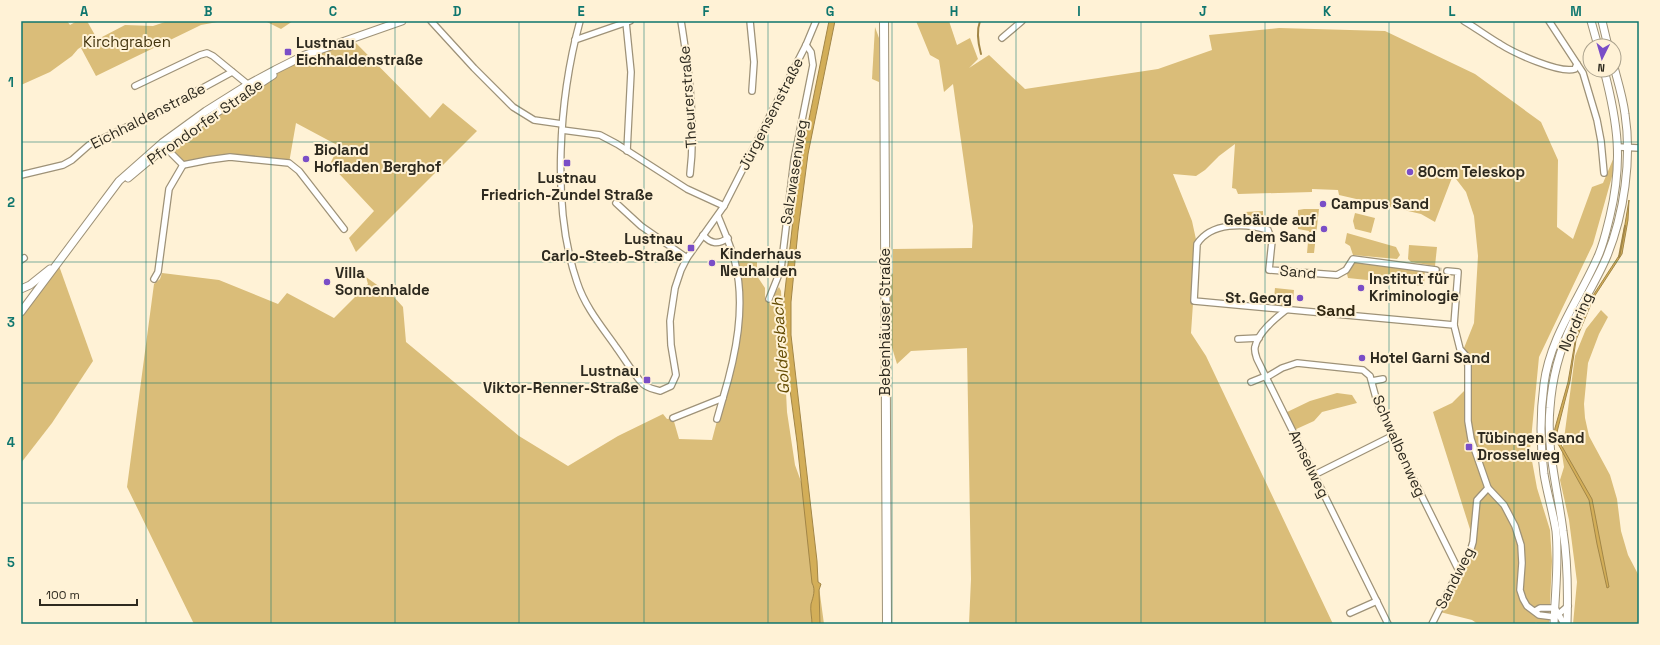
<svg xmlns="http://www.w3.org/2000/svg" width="1660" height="645" font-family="'Space Grotesk',sans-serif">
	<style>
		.green { fill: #dabd79 }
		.water { fill: #d3ae58; stroke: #a28647 }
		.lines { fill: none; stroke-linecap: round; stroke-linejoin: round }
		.stream { stroke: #a28647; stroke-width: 2 }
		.minor-tunnel { stroke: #d5cab1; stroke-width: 5.5; stroke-dasharray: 5.5 3; stroke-linecap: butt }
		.minor-casing { stroke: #9e9278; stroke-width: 8 }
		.tertiary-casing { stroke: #9e9278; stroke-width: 9 }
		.secondary-casing { stroke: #9e9278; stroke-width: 10 }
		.minor { stroke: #fff; stroke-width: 5.5 }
		.tertiary { stroke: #fff; stroke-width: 7 }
		.secondary { stroke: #fff; stroke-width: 8 }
		.grid { fill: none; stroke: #0f766e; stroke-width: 1; stroke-opacity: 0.55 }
		.poi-dot { fill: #7a4ec7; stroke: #fff2d6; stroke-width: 1.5 }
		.labels { text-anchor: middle; stroke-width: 4; stroke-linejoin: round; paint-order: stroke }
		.park-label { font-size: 15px; fill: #41320c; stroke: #fff2d6 }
		.poi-label { font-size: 15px; font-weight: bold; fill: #2e2a1f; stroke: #fff2d6; text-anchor: start }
		.street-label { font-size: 15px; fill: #2e2a1f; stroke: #fff2d6 }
		.neighbourhood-label { font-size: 16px; font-weight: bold; fill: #332912; stroke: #fff2d6 }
		.water-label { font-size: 16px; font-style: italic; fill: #644b02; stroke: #fff2d6 }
		.neatline { fill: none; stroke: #0f766e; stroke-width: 1.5 }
		.grid-label { font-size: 13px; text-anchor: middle; font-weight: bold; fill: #0f766e }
	</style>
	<rect width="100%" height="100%" fill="#fff2d6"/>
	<g class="green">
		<polygon points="21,21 67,21 70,25 77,21 87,21 96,37 78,49 72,56 50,72 21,85"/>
		<polygon points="168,21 223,21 201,25 96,76 81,48 125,25 153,26"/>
		<polygon points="265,21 293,21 281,29"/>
		<polygon points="916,21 949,21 957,45 970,38 978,59 969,68 989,55 1025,89 1158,69 1212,50 1209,35 1279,28 1385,31 1475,74 1541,122 1558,160 1557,227 1573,239 1592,187 1603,183 1614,157 1613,173 1593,244 1539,357 1530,450 1537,488 1550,530 1552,561 1549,561 1552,561 1549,624 1539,624 1535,622 1537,624 1478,624 1472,620 1440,612 1472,555 1475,545 1433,412 1452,403 1467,388 1462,353 1474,323 1478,256 1474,216 1466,192 1453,175 1435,222 1421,214 1339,195 1338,190 1312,189 1312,192 1238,194 1236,189 1232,188 1235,144 1219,156 1205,170 1196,176 1173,174 1192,221 1197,244 1191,333 1206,356 1333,624 969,624 971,579 967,348 911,351 897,364 890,341 890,277 893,273 893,249 972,248 973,226 953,84 944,92 939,60 930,55"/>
		<polygon points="875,27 879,38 879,82 872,79"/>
		<polygon points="351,38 430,118 443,103 477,131 356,252 349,238 374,211 330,164 339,146 296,123 289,163 230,157 183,165 162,143 249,84"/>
		<polygon points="1304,209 1319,209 1314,253 1307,253 1309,231 1298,229 1298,210"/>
		<polygon points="1263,211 1263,223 1245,224 1245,212"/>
		<polygon points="1355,213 1375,218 1371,233 1355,229 1353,221"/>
		<polygon points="1347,233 1396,247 1400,255 1397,259 1353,255 1350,246 1345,243"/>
		<polygon points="1409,245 1437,247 1435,266 1411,262 1408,259"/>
		<polygon points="1353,259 1425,269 1424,286 1348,278 1346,270"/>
		<polygon points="734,260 757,262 757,276 765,288 765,298 772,299 773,295 779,287 781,291 787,412 795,465 807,498 824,624 194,624 127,487 154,284 160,279 162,273 219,280 278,304 287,293 334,318 368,284 366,277 394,297 403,307 406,342 519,436 568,466 618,436 663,414 667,419 673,418 679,439 712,440 723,398 739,320"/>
		<polygon points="58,263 93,361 52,423 21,463 21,312"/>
		<polygon points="1275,288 1294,290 1292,311 1273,309"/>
		<polygon points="1601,310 1608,317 1599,334 1588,363 1584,404 1585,418 1589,436 1610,475 1617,499 1621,531 1628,555 1639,576 1639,624 1573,624 1577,582 1569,520 1560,480 1564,467 1562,454 1575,356 1586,329"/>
		<polygon points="1337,393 1352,395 1357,403 1322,412 1314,421 1292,431 1283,414 1310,401"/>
	</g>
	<g class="water">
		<path d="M 829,21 L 835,21 L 808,154 L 798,231 L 791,302 L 791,335 L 817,561 L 818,582 L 821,584 L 819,590 L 820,624 L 812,624 C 812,618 810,610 811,604 C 813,597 816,590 812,583 L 797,442 L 786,360 L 783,308 L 799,168 Z"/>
		<polygon points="1629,200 1628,220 1622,254 1594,297 1576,340 1570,381 1556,436 1592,499 1609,587 1607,588 1597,544 1589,500 1558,444 1554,434 1555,428 1568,382 1576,336 1592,297 1620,254"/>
	</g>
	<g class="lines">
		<g class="stream">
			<path d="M 980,21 C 976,32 978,43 981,54"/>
			<polyline points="1619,257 1625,226"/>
		</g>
		<polyline class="minor-tunnel" points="1436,270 1447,271"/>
		<g class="minor-casing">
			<g id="minor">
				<polyline points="431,21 474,68 513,107 534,120 562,124"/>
				<path d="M 580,21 C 559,98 551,206 577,282 C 585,307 602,327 616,347 C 625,359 633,374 643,384 C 647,388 654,389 660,391 L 671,386 L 676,375 L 671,345 L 670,321 L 675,288 L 681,270 L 687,258 L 724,206 L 806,45 L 816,21"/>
				<path d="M 681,21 C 689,71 696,124 690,174"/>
				<polyline points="750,21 754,62 752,91"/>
				<path d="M 1464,21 C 1476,28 1488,37 1500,44 C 1514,53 1560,74 1575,69 L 1577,64"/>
				<polyline points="1549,21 1583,73 1597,120 1601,141 1604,173"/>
				<polyline points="626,22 631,72 627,151"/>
				<polyline points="1002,38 1022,21"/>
				<polyline points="575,40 630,21"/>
				<polyline points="135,86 200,55 207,53 213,56 251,87"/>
				<polyline points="562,130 600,135 617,144 687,189 724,206"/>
				<polyline points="163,145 183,165 208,160 230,157 289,163 299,171 344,229"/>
				<polyline points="1618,147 1639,148"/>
				<polyline points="21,175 63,165 72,160 89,145 166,108 232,72"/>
				<polyline points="616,203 641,226 687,258"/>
				<path d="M 703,235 C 711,244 718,245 728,238"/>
				<polyline points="21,260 24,258"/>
				<path d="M 1436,270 L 1353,259 L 1346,270 L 1337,275 L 1269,270 L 1272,241 L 1268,230 C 1245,223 1211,222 1197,244 L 1194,301 L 1454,325 L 1460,349 L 1468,358 L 1468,421 L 1471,439 L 1488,488 L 1504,505 L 1515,526 L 1521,545 L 1522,563 L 1520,590 L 1523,599 L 1527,606 L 1539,615 L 1555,617 L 1568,606"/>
				<polyline points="1447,271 1458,272 1454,325"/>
				<polyline points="154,279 158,272 169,189 183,165"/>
				<polyline points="769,299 781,269 794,160 813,65 811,52 806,45"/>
				<path d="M 1286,310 C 1276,318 1258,332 1255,347 C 1254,351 1256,356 1257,359 L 1388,624"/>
				<polyline points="1238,339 1259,338"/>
				<polyline points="1267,377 1282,368 1297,363 1363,370 1370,376 1376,398 1392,436 1459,571"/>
				<polyline points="1372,381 1383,379"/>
				<polyline points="1251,382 1266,376"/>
				<path d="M 673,418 L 723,398 C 736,355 746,306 735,262 C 731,246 724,231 718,216"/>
				<polyline points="717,419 723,398"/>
				<polyline points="1314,475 1392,436"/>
				<polyline points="1535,611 1540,608 1555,608 1564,624"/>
				<polyline points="1350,613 1377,601"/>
				<polyline points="1432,624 1454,580 1470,552 1473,542 1477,500 1488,488"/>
			</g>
		</g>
		<g class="tertiary-casing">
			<g id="tertiary">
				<polyline points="1591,21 1598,46"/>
				<polyline points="1602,21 1608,46"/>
				<polyline points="128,178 165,147 273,75"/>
				<polyline points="21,289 30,285 50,269"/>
				<polyline points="21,312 119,181 162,143 206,111 249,84 275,70 305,55 402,21"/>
				<path d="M 1554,624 C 1555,593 1559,562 1556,531 C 1553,512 1547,493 1544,474 C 1540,444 1540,414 1544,384 C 1550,336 1581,297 1599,254 C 1604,242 1607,228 1610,216 C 1623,161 1618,124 1604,70"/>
				<path d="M 1567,624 C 1568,593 1568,562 1563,531 C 1558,490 1546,449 1550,408 C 1552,379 1560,349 1572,324 C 1583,301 1597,280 1607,256 C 1624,214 1632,159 1625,114 C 1623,98 1618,82 1614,67"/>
			</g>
		</g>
		<g class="secondary-casing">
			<polyline id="secondary" points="884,21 887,624"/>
		</g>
		<use href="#minor" class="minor"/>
		<use href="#tertiary" class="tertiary"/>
		<use href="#secondary" class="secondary"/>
	</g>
	<path class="grid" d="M 146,21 L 146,624M 271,21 L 271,624M 395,21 L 395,624M 519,21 L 519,624M 644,21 L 644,624M 768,21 L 768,624M 892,21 L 892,624M 1016,21 L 1016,624M 1141,21 L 1141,624M 1265,21 L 1265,624M 1389,21 L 1389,624M 1514,21 L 1514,624M 21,142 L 1639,142M 21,262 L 1639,262M 21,383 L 1639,383M 21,503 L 1639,503"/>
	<g class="poi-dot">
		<rect x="284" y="48" width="8" height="8" rx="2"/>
		<circle cx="306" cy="159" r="4"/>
		<rect x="563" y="159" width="8" height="8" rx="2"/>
		<circle cx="1410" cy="172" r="4"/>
		<circle cx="1323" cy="204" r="4"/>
		<circle cx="1324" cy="229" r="4"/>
		<rect x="687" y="244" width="8" height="8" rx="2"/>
		<circle cx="712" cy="263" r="4"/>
		<circle cx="327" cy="282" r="4"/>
		<circle cx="1361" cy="288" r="4"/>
		<circle cx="1300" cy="298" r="4"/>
		<circle cx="1362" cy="358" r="4"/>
		<rect x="643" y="376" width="8" height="8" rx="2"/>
		<rect x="1465" y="443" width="8" height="8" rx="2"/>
	</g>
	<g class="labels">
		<g class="park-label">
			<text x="127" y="47">Kirchgraben</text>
		</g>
		<g class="poi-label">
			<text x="296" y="48">Lustnau<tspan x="296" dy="17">Eichhaldenstraße</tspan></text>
			<text x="314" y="155">Bioland<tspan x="314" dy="17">Hofladen Berghof</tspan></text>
			<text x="1418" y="177">80cm Teleskop</text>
			<text x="567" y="183" text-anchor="middle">Lustnau<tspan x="567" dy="17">Friedrich-Zundel Straße</tspan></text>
			<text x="1331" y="209">Campus Sand</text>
			<text x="1316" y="225" text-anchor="end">Gebäude auf<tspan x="1316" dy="17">dem Sand</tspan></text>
			<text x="683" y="244" text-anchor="end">Lustnau<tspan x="683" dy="17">Carlo-Steeb-Straße</tspan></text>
			<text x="720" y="259">Kinderhaus<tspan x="720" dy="17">Neuhalden</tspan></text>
			<text x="335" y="278">Villa<tspan x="335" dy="17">Sonnenhalde</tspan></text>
			<text x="1369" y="284">Institut für<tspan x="1369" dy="17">Kriminologie</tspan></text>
			<text x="1292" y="303" text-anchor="end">St. Georg</text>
			<text x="1370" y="363">Hotel Garni Sand</text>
			<text x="639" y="376" text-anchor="end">Lustnau<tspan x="639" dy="17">Viktor-Renner-Straße</tspan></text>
			<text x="1477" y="443">Tübingen Sand<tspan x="1477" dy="17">Drosselweg</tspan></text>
		</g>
		<g class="street-label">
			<text transform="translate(688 97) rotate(-94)" y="5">Theurerstraße</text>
			<text transform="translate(771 114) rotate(-63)" y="5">Jürgensenstraße</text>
			<text transform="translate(148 116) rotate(-27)" y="5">Eichhaldenstraße</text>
			<text transform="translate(205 122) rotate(-35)" y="5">Pfrondorfer Straße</text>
			<text transform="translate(794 172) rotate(-81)" y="5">Salzwasenweg</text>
			<text transform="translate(1298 272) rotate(5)" y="5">Sand</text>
			<text transform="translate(885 322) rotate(-90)" y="5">Bebenhäuser Straße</text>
			<text transform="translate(1576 322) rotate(-66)" y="5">Nordring</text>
			<text transform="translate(1399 446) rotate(66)" y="5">Schwalbenweg</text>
			<text transform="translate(1309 464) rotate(64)" y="5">Amselweg</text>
			<text transform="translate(1455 578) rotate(-63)" y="5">Sandweg</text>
		</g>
		<g class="neighbourhood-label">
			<text x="1336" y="316">Sand</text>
		</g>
		<g class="water-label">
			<text transform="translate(780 346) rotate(-94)" y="6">Goldersbach</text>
		</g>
	</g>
	<rect width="1660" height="645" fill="none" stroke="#fff2d6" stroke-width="44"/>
	<g transform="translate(1602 58) rotate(185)"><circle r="19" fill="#fff2d6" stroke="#aba28d"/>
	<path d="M0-3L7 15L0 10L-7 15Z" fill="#7a4ec7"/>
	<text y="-6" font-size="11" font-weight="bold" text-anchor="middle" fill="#2e2a1f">N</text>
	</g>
	<path d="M40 599v6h97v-6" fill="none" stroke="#2e2a1f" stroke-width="2"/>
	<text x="46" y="599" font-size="12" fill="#2e2a1f" stroke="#fff2d6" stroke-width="3" paint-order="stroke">100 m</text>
	<rect x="22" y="22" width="1616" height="601" class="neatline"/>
	<g class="grid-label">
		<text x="84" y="16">A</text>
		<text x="208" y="16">B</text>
		<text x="333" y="16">C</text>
		<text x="457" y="16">D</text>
		<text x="581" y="16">E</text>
		<text x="706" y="16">F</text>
		<text x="830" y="16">G</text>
		<text x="954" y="16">H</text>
		<text x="1079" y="16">I</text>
		<text x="1203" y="16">J</text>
		<text x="1327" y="16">K</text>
		<text x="1452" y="16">L</text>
		<text x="1576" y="16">M</text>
		<text x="11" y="87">1</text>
		<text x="11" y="207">2</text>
		<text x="11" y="327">3</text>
		<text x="11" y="447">4</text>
		<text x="11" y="567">5</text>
	</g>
</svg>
